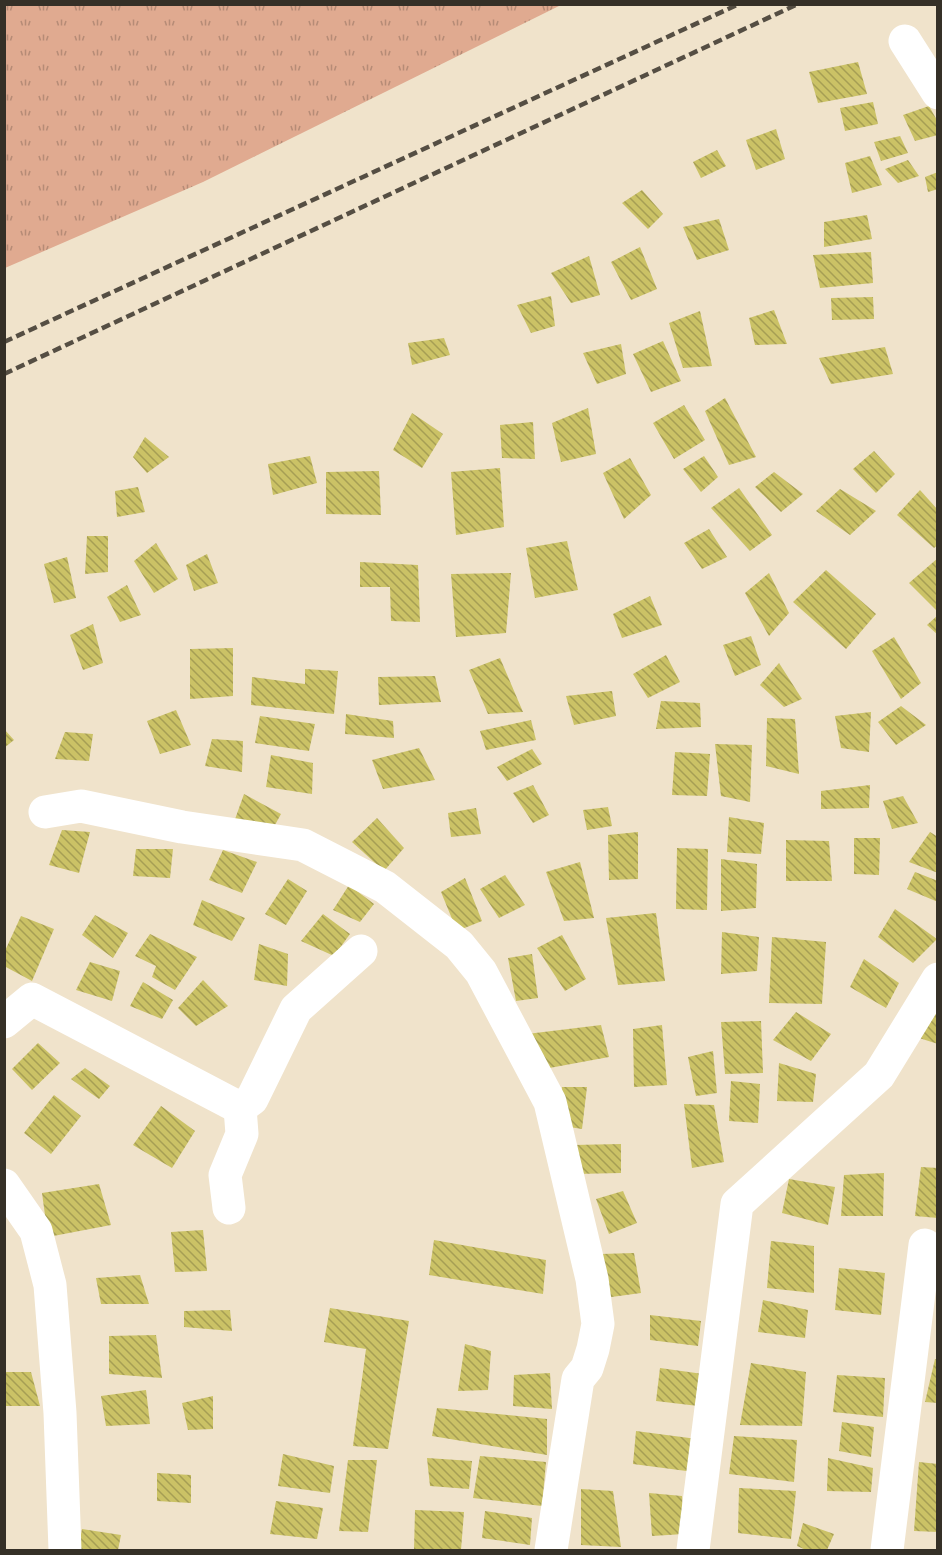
<svg xmlns="http://www.w3.org/2000/svg" width="942" height="1555" font-family="Inter,sans-serif">
	<style>
		.grass { fill: url(#grass-tufts) }
		.building { fill: url(#building-back-hatch) }
		.lines { fill: none; stroke-linecap: round; stroke-linejoin: round }
		.minor { stroke: #fff; stroke-width: 33 }
		.rail { stroke: #554e43; stroke-width: 4.5; stroke-dasharray: 9 4.5; stroke-linecap: butt }
	</style>
	<defs>
		<pattern id="grass-tufts" width="24" height="20" patternUnits="userSpaceOnUse" patternTransform="scale(1.5)"><rect width="24" height="20" fill="#e0aa90"/><path d="M3 7l-1-3M5 7V3M7 7l1-3M15 17l-1-3M17 17v-4M19 17l1-3" fill="none" stroke="#b68b76"/></pattern>
		<pattern id="building-back-hatch" width="6" height="6" patternUnits="userSpaceOnUse" patternTransform="scale(1.5)"><rect width="6" height="6" fill="#cbc266"/><path d="M-1 5l2 2M0 0l6 6M5-1l2 2" fill="none" stroke="#a69e54"/></pattern>
	</defs>
	<rect width="100%" height="100%" fill="#f0e3cb"/>
	<polygon class="grass" points="5,4 561,4 561,5 203,182 5,268"/>
	<g class="building">
		<polygon points="858,62 867,94 818,103 809,72"/>
		<polygon points="873,102 878,124 845,131 840,108"/>
		<polygon points="929,106 938,122 938,135 915,141 903,115"/>
		<polygon points="776,129 785,159 756,170 746,140"/>
		<polygon points="900,136 908,153 881,161 874,142"/>
		<polygon points="717,150 726,166 701,178 693,162"/>
		<polygon points="870,156 882,185 852,193 845,163"/>
		<polygon points="908,160 919,176 898,183 885,169"/>
		<polygon points="938,172 938,189 928,192 925,177"/>
		<polygon points="642,190 663,214 648,229 622,203"/>
		<polygon points="867,215 872,239 824,247 824,222"/>
		<polygon points="719,219 729,250 697,260 683,227"/>
		<polygon points="640,247 657,289 631,300 611,262"/>
		<polygon points="871,252 873,283 820,288 813,255"/>
		<polygon points="589,256 600,295 571,303 551,273"/>
		<polygon points="551,296 555,326 531,333 517,305"/>
		<polygon points="873,297 874,319 832,320 831,298"/>
		<polygon points="774,310 787,344 755,345 749,318"/>
		<polygon points="700,311 712,366 683,368 669,323"/>
		<polygon points="444,338 450,355 412,365 408,343"/>
		<polygon points="663,341 681,381 651,392 633,354"/>
		<polygon points="621,344 626,374 597,384 583,353"/>
		<polygon points="885,347 893,374 831,384 819,358"/>
		<polygon points="725,398 756,457 729,465 705,411"/>
		<polygon points="684,405 705,440 674,459 653,423"/>
		<polygon points="588,408 596,454 561,462 552,423"/>
		<polygon points="412,413 443,434 422,468 393,450"/>
		<polygon points="533,422 535,459 502,458 500,425"/>
		<polygon points="145,437 169,457 147,473 133,457"/>
		<polygon points="874,451 895,474 876,493 853,469"/>
		<polygon points="310,456 317,483 273,495 268,464"/>
		<polygon points="704,456 718,477 701,492 683,469"/>
		<polygon points="630,458 651,495 624,519 603,473"/>
		<polygon points="500,468 504,527 456,535 451,472"/>
		<polygon points="379,471 381,515 326,514 326,472"/>
		<polygon points="774,472 803,494 781,512 755,487"/>
		<polygon points="138,487 145,512 117,517 115,491"/>
		<polygon points="739,488 772,535 750,551 711,508"/>
		<polygon points="840,489 876,511 850,535 816,511"/>
		<polygon points="920,490 938,510 938,545 934,548 897,515"/>
		<polygon points="709,529 727,557 702,569 684,543"/>
		<polygon points="87,536 108,536 108,572 85,574"/>
		<polygon points="567,541 578,590 535,598 526,548"/>
		<polygon points="156,543 178,579 154,593 134,561"/>
		<polygon points="207,554 218,583 194,591 186,565"/>
		<polygon points="67,557 76,598 54,603 44,564"/>
		<polygon points="938,558 938,612 909,583"/>
		<polygon points="360,562 418,565 420,622 391,621 390,587 360,587"/>
		<polygon points="826,570 876,614 846,649 793,602"/>
		<polygon points="511,573 506,633 456,637 451,574"/>
		<polygon points="769,573 789,613 769,636 745,593"/>
		<polygon points="127,585 141,615 120,622 107,597"/>
		<polygon points="650,596 662,625 622,638 613,614"/>
		<polygon points="938,615 938,635 927,625"/>
		<polygon points="93,624 103,663 83,670 70,635"/>
		<polygon points="751,636 761,665 735,676 723,645"/>
		<polygon points="894,637 921,683 901,699 872,651"/>
		<polygon points="233,648 233,696 190,699 190,649"/>
		<polygon points="666,655 680,682 648,698 633,674"/>
		<polygon points="500,658 523,712 488,714 469,670"/>
		<polygon points="779,663 802,699 784,707 760,685"/>
		<polygon points="305,669 338,671 334,714 251,705 252,677 305,684"/>
		<polygon points="435,676 441,702 379,705 378,677"/>
		<polygon points="612,691 616,716 574,725 566,696"/>
		<polygon points="661,701 700,703 701,727 656,729"/>
		<polygon points="901,706 926,725 896,745 878,722"/>
		<polygon points="176,710 191,745 160,754 147,721"/>
		<polygon points="871,712 869,752 841,748 835,716"/>
		<polygon points="346,714 393,721 394,738 345,734"/>
		<polygon points="260,716 315,724 309,751 255,743"/>
		<polygon points="767,718 795,719 799,774 766,766"/>
		<polygon points="531,720 536,740 486,750 480,731"/>
		<polygon points="4,729 14,740 4,748"/>
		<polygon points="65,732 93,734 89,761 55,759"/>
		<polygon points="212,739 243,741 242,772 205,766"/>
		<polygon points="715,744 752,745 750,802 721,796"/>
		<polygon points="419,748 435,780 383,789 372,760"/>
		<polygon points="532,749 542,764 507,781 497,767"/>
		<polygon points="675,752 710,754 707,796 672,795"/>
		<polygon points="271,755 313,763 312,794 266,787"/>
		<polygon points="533,785 549,815 533,823 513,793"/>
		<polygon points="870,785 869,808 821,809 821,791"/>
		<polygon points="244,794 281,814 270,834 234,822"/>
		<polygon points="903,796 918,823 892,829 883,801"/>
		<polygon points="608,807 612,826 587,830 583,810"/>
		<polygon points="476,808 481,834 451,837 448,813"/>
		<polygon points="729,817 764,823 761,854 727,852"/>
		<polygon points="377,818 404,848 384,871 352,842"/>
		<polygon points="62,830 90,832 79,873 49,865"/>
		<polygon points="638,832 638,879 609,880 608,835"/>
		<polygon points="930,832 938,837 938,873 909,862"/>
		<polygon points="854,838 880,838 879,875 854,874"/>
		<polygon points="786,840 829,841 832,881 786,881"/>
		<polygon points="677,848 708,849 707,910 676,909"/>
		<polygon points="136,849 173,849 170,878 133,876"/>
		<polygon points="223,850 257,862 242,893 209,880"/>
		<polygon points="721,859 757,864 756,908 721,911"/>
		<polygon points="580,862 594,918 564,921 546,872"/>
		<polygon points="915,872 938,881 938,902 907,889"/>
		<polygon points="505,875 525,905 499,918 480,889"/>
		<polygon points="465,878 482,921 457,931 441,892"/>
		<polygon points="288,879 307,891 286,925 265,914"/>
		<polygon points="349,885 374,904 360,922 333,910"/>
		<polygon points="202,900 245,918 232,941 193,925"/>
		<polygon points="895,909 937,939 913,963 878,937"/>
		<polygon points="656,913 665,981 618,985 606,918"/>
		<polygon points="323,914 350,934 334,956 301,941"/>
		<polygon points="95,915 128,933 113,958 82,935"/>
		<polygon points="21,916 54,929 32,981 4,966 4,953"/>
		<polygon points="722,932 759,937 757,971 721,974"/>
		<polygon points="150,934 197,957 175,990 152,977 156,966 135,956"/>
		<polygon points="562,935 586,979 565,991 537,948"/>
		<polygon points="772,937 826,942 822,1004 769,1003"/>
		<polygon points="259,944 288,954 287,986 254,980"/>
		<polygon points="532,954 538,998 516,1001 508,958"/>
		<polygon points="864,959 899,983 886,1008 850,987"/>
		<polygon points="90,962 120,971 112,1001 76,990"/>
		<polygon points="203,980 228,1006 196,1026 178,1008"/>
		<polygon points="143,982 173,1000 162,1019 130,1006"/>
		<polygon points="938,998 938,1044 916,1037"/>
		<polygon points="796,1012 831,1034 811,1061 773,1040"/>
		<polygon points="761,1021 763,1073 725,1074 721,1022"/>
		<polygon points="601,1025 609,1057 544,1069 527,1034"/>
		<polygon points="662,1025 667,1085 634,1087 633,1029"/>
		<polygon points="38,1043 60,1063 32,1090 12,1069"/>
		<polygon points="713,1051 717,1093 696,1096 688,1057"/>
		<polygon points="779,1063 816,1074 813,1102 777,1101"/>
		<polygon points="85,1068 110,1086 99,1099 71,1079"/>
		<polygon points="731,1081 760,1084 758,1123 729,1121"/>
		<polygon points="562,1087 587,1087 582,1129 563,1126"/>
		<polygon points="54,1095 81,1116 51,1154 24,1133"/>
		<polygon points="684,1104 714,1105 724,1162 692,1168"/>
		<polygon points="161,1106 195,1131 172,1168 133,1145"/>
		<polygon points="621,1144 621,1173 576,1174 573,1145"/>
		<polygon points="921,1167 938,1168 938,1218 915,1216"/>
		<polygon points="884,1173 883,1216 841,1216 844,1175"/>
		<polygon points="789,1179 835,1187 828,1225 782,1213"/>
		<polygon points="99,1184 111,1225 48,1237 42,1193"/>
		<polygon points="623,1191 637,1223 609,1234 596,1199"/>
		<polygon points="203,1230 207,1271 175,1272 171,1232"/>
		<polygon points="434,1240 546,1260 543,1294 429,1275"/>
		<polygon points="771,1241 814,1246 814,1293 767,1288"/>
		<polygon points="634,1253 641,1293 604,1298 601,1254"/>
		<polygon points="839,1268 885,1273 881,1315 835,1310"/>
		<polygon points="140,1275 149,1304 101,1304 96,1278"/>
		<polygon points="763,1300 808,1310 805,1338 758,1332"/>
		<polygon points="330,1308 409,1321 388,1449 353,1446 366,1349 324,1342"/>
		<polygon points="230,1310 232,1331 184,1327 184,1311"/>
		<polygon points="650,1315 701,1321 698,1346 650,1340"/>
		<polygon points="156,1335 162,1378 109,1374 109,1336"/>
		<polygon points="465,1344 491,1351 488,1390 458,1391"/>
		<polygon points="935,1359 938,1360 938,1403 925,1402"/>
		<polygon points="751,1363 806,1372 802,1426 740,1425"/>
		<polygon points="660,1368 703,1374 698,1406 656,1401"/>
		<polygon points="4,1372 31,1372 40,1406 4,1406"/>
		<polygon points="550,1373 552,1409 513,1406 514,1375"/>
		<polygon points="837,1375 885,1378 883,1417 833,1412"/>
		<polygon points="146,1390 150,1424 106,1426 101,1396"/>
		<polygon points="213,1396 213,1429 188,1430 182,1403"/>
		<polygon points="437,1408 547,1419 547,1455 432,1436"/>
		<polygon points="842,1422 874,1427 871,1457 839,1451"/>
		<polygon points="636,1431 697,1439 694,1472 633,1464"/>
		<polygon points="734,1436 797,1440 794,1482 729,1474"/>
		<polygon points="283,1454 334,1466 330,1493 278,1486"/>
		<polygon points="480,1456 546,1462 542,1506 473,1498"/>
		<polygon points="427,1458 472,1461 469,1489 430,1486"/>
		<polygon points="828,1458 873,1468 871,1492 827,1491"/>
		<polygon points="348,1460 377,1460 368,1532 339,1531"/>
		<polygon points="919,1462 938,1464 938,1532 914,1531"/>
		<polygon points="157,1473 191,1475 191,1503 157,1501"/>
		<polygon points="739,1488 796,1491 791,1539 738,1533"/>
		<polygon points="581,1489 613,1491 621,1547 581,1545"/>
		<polygon points="649,1493 682,1496 684,1534 652,1536"/>
		<polygon points="276,1501 323,1508 317,1539 270,1534"/>
		<polygon points="415,1510 464,1512 461,1550 414,1550"/>
		<polygon points="485,1511 532,1518 530,1545 482,1538"/>
		<polygon points="803,1523 834,1534 827,1550 806,1550 797,1546"/>
		<polygon points="82,1529 121,1535 118,1550 78,1550"/>
	</g>
	<g class="lines">
		<g class="minor">
			<polyline points="905,41 938,93"/>
			<polyline points="45,812 81,806 182,827 303,845 385,887 459,945 481,972 550,1102 592,1279 598,1324 593,1349 587,1368 578,1379 551,1550"/>
			<polyline points="4,1022 32,999 240,1108 252,1099 296,1009 361,951"/>
			<polyline points="4,1185 36,1231 50,1285 60,1413 65,1550"/>
			<polyline points="229,1208 225,1175 242,1134 240,1108"/>
			<polyline points="693,1550 737,1204 879,1075 938,979"/>
			<polyline points="887,1550 925,1245"/>
		</g>
		<g class="rail">
			<polyline points="4,342 739,4"/>
			<polyline points="4,374 798,4"/>
		</g>
	</g>
	<rect width="942" height="1555" fill="none" stroke="#353027" stroke-width="12"/>
</svg>
